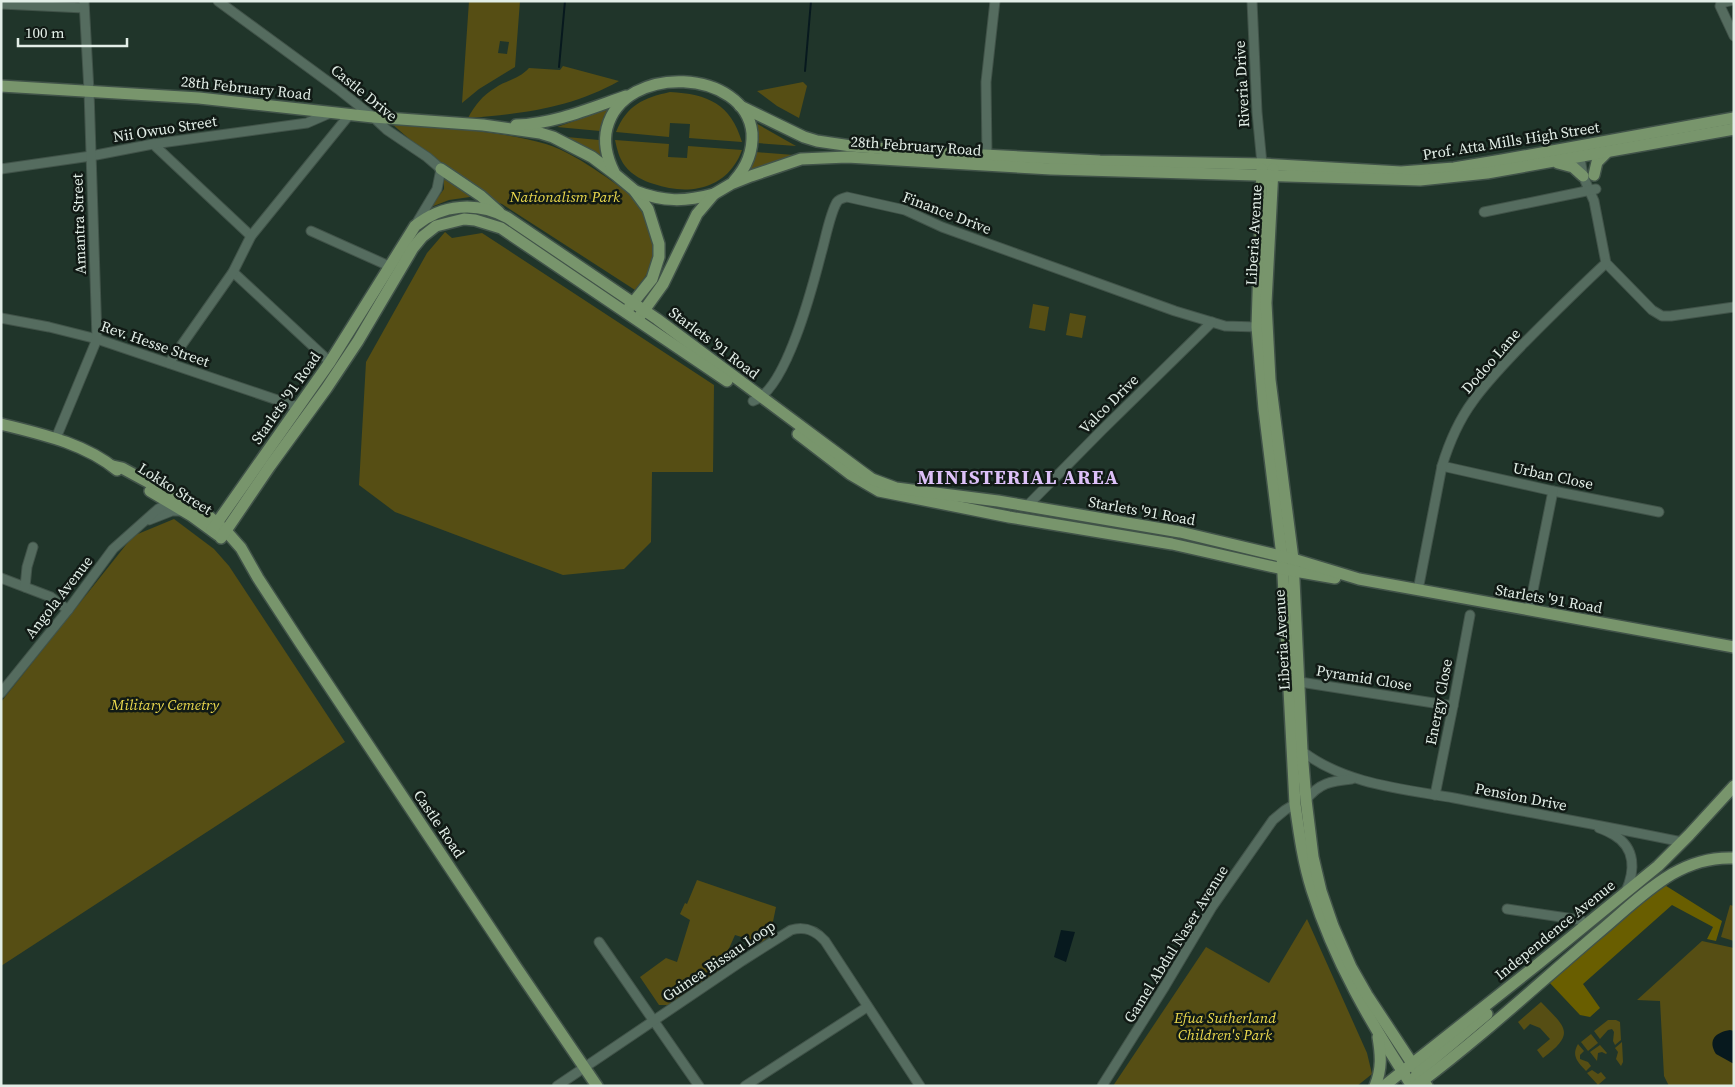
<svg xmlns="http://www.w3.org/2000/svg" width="1735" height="1087" font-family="'Source Serif 4',serif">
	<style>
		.green { fill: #564e14; fill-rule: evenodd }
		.forest { fill: #695e00 }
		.water { fill: #07191e }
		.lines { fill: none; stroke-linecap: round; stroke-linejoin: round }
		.stream { stroke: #07191e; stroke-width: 2 }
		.minor-casing { stroke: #415349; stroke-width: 11 }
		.major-casing { stroke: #415349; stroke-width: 14 }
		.minor { stroke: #556c5f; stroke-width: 9 }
		.major { stroke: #78956c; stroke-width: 11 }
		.labels { text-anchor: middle; stroke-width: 5; stroke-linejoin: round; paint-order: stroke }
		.street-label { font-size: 15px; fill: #e2eee7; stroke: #111a15 }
		.park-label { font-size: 15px; font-style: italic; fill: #ebd94d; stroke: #111a15 }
		.district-label { font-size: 20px; font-weight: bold; letter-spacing: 1px; fill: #ddc1f8; stroke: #111a15 }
	</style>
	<rect width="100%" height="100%" fill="#20352a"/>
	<g class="green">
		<path d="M 469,1 L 520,1 L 515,67 L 479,89 L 462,103 ZM 500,41 L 509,42 L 507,54 L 498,53 Z"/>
		<path d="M 563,66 L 619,81 C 571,108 522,114 468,118 C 475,105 482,96 495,88 C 507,80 519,79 529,68 L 560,70 Z"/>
		<polygon points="803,82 807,86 799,118 777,106 757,91"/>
		<path d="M 670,92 C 708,94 731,104 742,142 L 689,138 L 690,124 L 670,123 L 669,137 L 616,132 C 627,105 643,98 670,92 Z"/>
		<polygon points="609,109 604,116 600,131 557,127"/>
		<polygon points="752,121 796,146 757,143"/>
		<path d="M 392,124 C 444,128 496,130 546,144 C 565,150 584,162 600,173 C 615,183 633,195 643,210 C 655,228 658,252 648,272 C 645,278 639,284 635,290 L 502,204 L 477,196 L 449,200 L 431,207 L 444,189 L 444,169 Z"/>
		<polygon points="556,136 599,140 600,150 605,163"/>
		<path d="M 615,140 L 669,144 L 668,157 L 687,158 L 688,146 L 742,150 C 740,155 738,160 735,164 C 717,192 682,194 654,184 C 643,181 632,175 625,166 C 619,158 617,149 615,140 Z"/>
		<polygon points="756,152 794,155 748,173"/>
		<polygon points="445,232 452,238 482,233 714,385 713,472 652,472 651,542 624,569 563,575 395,512 359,485 366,362 427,253"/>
		<polygon points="1033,304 1049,307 1045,331 1029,328"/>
		<polygon points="1070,313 1086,316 1082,338 1066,335"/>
		<polygon points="174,519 214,549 229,566 345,742 1,966 1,702 133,536"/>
		<polygon points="697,880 776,907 770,936 761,943 735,935 719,971 670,1005 659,1005 640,977 666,958 677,962 690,920 680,914 685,903 687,904"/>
		<polygon points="1730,905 1734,906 1734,941 1721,937"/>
		<polygon points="1307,919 1367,1053 1372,1074 1357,1086 1113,1086 1206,947 1269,983"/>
		<polygon points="1702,941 1734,948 1734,1086 1669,1086 1664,1076 1660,1001 1637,1000"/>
		<path d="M 1541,1002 C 1566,1028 1576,1033 1543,1058 L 1537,1050 L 1550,1039 L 1540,1028 L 1530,1024 L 1524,1030 L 1518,1022 Z"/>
		<polygon points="1608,1020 1616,1020 1620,1022 1621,1040 1615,1045 1613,1041 1614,1032 1612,1029 1608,1030 1600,1039 1594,1031"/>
		<polygon points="1591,1034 1598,1043 1588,1051 1581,1042"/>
		<polygon points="1622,1042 1623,1062 1621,1066 1616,1059 1618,1052 1615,1048"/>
		<path d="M 1578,1044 L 1584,1051 L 1580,1055 L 1580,1059 L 1588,1062 L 1591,1066 L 1586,1071 C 1578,1062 1571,1056 1578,1044 Z"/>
		<polygon points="1600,1045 1607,1053 1606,1054 1602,1052 1598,1053 1597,1061 1590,1052"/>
		<polygon points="1592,1070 1598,1074 1601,1072 1606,1078 1598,1085 1587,1073"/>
	</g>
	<polygon class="forest" points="1663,884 1722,921 1716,941 1707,939 1713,927 1672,905 1583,984 1600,1008 1590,1017 1580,1015 1548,981"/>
	<g class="water">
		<polygon points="1061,930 1075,932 1066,962 1054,957"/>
		<path d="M 1730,1030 L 1734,1031 L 1734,1064 L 1716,1054 C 1707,1040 1716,1032 1730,1030 Z"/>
	</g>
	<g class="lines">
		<g class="stream">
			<polyline points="559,67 565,1"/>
			<polyline points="805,71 811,1"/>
		</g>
		<g class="minor-casing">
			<g id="minor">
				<polyline points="218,1 338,89 373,117 387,130 427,157 441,169 437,189 416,224"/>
				<polyline points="1252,1 1257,112 1262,164"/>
				<polyline points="1730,1 1721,3 1720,6 1734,36"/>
				<polyline points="1,4 84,8"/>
				<polyline points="153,144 251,236"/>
				<polyline points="1579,152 1583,176 1594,201 1606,263 1652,310 1662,316 1671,316 1734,307"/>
				<polyline points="987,155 986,82 995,1"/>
				<polyline points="1,169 91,156 153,144 307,123 330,113"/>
				<polyline points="1484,212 1596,189"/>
				<polyline points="311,231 389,266"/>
				<polyline points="233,272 330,362"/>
				<polyline points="1,318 49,327 97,339 298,407"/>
				<polyline points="169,363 233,272 251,236 350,114"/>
				<path d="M 753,401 C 786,391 813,285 821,254 C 825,241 830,213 837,202 C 839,199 843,198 847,197 L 905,210 L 942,227 L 1175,311 L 1225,326 L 1257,327"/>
				<polyline points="56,438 97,339 89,91 84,1"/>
				<polyline points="1442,466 1553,491 1659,512"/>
				<polyline points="1027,506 1102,430 1212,322"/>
				<polyline points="149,520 172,511 183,511"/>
				<polyline points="1,578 51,597 68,610"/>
				<polyline points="25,587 27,567 33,547"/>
				<path d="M 1418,590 L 1442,466 C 1449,443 1459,420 1473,401 C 1488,380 1506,362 1524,343 C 1551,316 1578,289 1606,263"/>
				<polyline points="1529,610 1553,491"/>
				<polyline points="1300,682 1453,706"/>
				<polyline points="1,693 68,610 113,549 158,509 173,501"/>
				<path d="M 1302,751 C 1344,784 1403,789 1454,798 C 1530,813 1606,826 1682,842"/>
				<polyline points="1435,795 1453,706 1470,615"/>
				<path d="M 1306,800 C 1319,783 1331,781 1352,779"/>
				<path d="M 1599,828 C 1604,830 1609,832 1614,835 C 1636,848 1635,871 1626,891"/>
				<polyline points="1507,909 1581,920"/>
				<polyline points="599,942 699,1086"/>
				<path d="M 557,1086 L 742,961 L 791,930 C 805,926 815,930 825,941 L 920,1086"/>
				<polyline points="745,1086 867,1007"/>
				<polyline points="1102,1086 1165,986 1212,907 1273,820 1285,810 1295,804"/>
			</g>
		</g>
		<g class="major-casing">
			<g id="major">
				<polyline points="1,86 199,98 373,117 483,125 540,133 553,137 592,157 616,175 634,190 648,209 659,244 659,257 652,279 628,309"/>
				<polyline points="740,106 804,137 817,141 851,146 926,152 1100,161 1262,164 1401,172 1454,168 1502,160 1734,118"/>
				<path d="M 516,125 C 554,124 591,108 626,96"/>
				<polyline points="1558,163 1573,167 1583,176"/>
				<polyline points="441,169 481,196 499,212"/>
				<path d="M 1262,169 L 1257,327 L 1264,409 L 1282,556 L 1295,804 C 1299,832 1303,862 1312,890 C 1334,960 1371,1024 1412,1086"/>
				<polyline points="1273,169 1266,303 1270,380 1293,559 1302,751 1306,800 1313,857 1321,891 1333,926 1351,967 1367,995 1427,1086"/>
				<path d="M 614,172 C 607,158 603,144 607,128 C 624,62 746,69 752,133 C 753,152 747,167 734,181"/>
				<polyline points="1594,175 1597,162 1606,153"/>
				<path d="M 635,191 C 664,202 684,202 714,194"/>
				<polyline points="640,316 663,284 697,214 714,194 731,184 751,176 801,159 847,157 1051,169 1420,180 1487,173 1734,129"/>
				<path d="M 1,424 C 41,434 84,443 117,470"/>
				<polyline points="798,434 850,474 879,491 1009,517 1172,544 1283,569 1335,578"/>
				<polyline points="113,466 122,468 205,513 226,531 241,548 258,578 301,644 516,967 597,1086"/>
				<polyline points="150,491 192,516 218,535"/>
				<path d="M 212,530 L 330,362 L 415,226 C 442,204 477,201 508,218 L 657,319 L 861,471 L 872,479 L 896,488 L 998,501 L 1180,532 L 1293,559 L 1359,579 L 1734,647"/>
				<polyline points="221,538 270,466 326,389 358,341 413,248 422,237 436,226 464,219 475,220 501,228 727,381"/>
				<polyline points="1415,1078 1418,1072 1487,1014"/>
				<path d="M 1417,1085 C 1480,1038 1538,984 1598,933 C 1622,913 1645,890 1672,874 C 1691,863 1712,857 1734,858"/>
				<path d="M 1375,1086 C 1382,1069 1381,1055 1378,1037"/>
				<polyline points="1384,1086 1538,964 1658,866 1689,835 1734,786"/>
			</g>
		</g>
		<use href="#minor" class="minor"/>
		<use href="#major" class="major"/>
	</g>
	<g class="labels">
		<g class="street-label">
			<text transform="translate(1242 84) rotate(-93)" y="5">Riveria Drive</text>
			<text transform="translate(246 88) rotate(6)" y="5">28th February Road</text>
			<text transform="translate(364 93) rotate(39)" y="5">Castle Drive</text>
			<text transform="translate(165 129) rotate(-9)" y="5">Nii Owuo Street</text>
			<text transform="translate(1511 141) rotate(-9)" y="5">Prof. Atta Mills High Street</text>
			<text transform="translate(916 146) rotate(4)" y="5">28th February Road</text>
			<text transform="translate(947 213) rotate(21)" y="5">Finance Drive</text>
			<text transform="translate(79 224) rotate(-92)" y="5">Amantra Street</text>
			<text transform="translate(1254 235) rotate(-87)" y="5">Liberia Avenue</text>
			<text transform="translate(714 343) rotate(37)" y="5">Starlets '91 Road</text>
			<text transform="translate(155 344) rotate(19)" y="5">Rev. Hesse Street</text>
			<text transform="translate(1491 361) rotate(-49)" y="5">Dodoo Lane</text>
			<text transform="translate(286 398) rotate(-55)" y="5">Starlets '91 Road</text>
			<text transform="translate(1109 404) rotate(-45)" y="5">Valco Drive</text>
			<text transform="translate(1553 476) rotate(12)" y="5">Urban Close</text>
			<text transform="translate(175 489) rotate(32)" y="5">Lokko Street</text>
			<text transform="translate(1142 511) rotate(10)" y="5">Starlets '91 Road</text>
			<text transform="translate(59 597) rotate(-52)" y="5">Angola Avenue</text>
			<text transform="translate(1549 599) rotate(10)" y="5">Starlets '91 Road</text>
			<text transform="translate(1282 640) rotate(-93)" y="5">Liberia Avenue</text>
			<text transform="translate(1364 678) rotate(9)" y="5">Pyramid Close</text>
			<text transform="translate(1439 702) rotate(-79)" y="5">Energy Close</text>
			<text transform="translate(1521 797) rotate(11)" y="5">Pension Drive</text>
			<text transform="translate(439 824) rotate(56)" y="5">Castle Road</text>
			<text transform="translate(1555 930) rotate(-39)" y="5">Independence Avenue</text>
			<text transform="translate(1176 944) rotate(-58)" y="5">Gamel Abdul Naser Avenue</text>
			<text transform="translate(719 961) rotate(-34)" y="5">Guinea Bissau Loop</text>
		</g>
		<g class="park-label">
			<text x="565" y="202">Nationalism Park</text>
			<text x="165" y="710">Military Cemetry</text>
			<text x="1225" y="1023">Efua Sutherland<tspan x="1225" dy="17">Children's Park</tspan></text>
		</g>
		<g class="district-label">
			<text x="1018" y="484">MINISTERIAL AREA</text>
		</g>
	</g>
	<rect width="1735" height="1087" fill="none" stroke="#e2eee7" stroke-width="5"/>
	<path d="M18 38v8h109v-8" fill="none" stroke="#e2eee7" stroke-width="2.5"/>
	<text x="25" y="38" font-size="15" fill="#e2eee7" stroke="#111a15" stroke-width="4" paint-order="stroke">100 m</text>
</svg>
